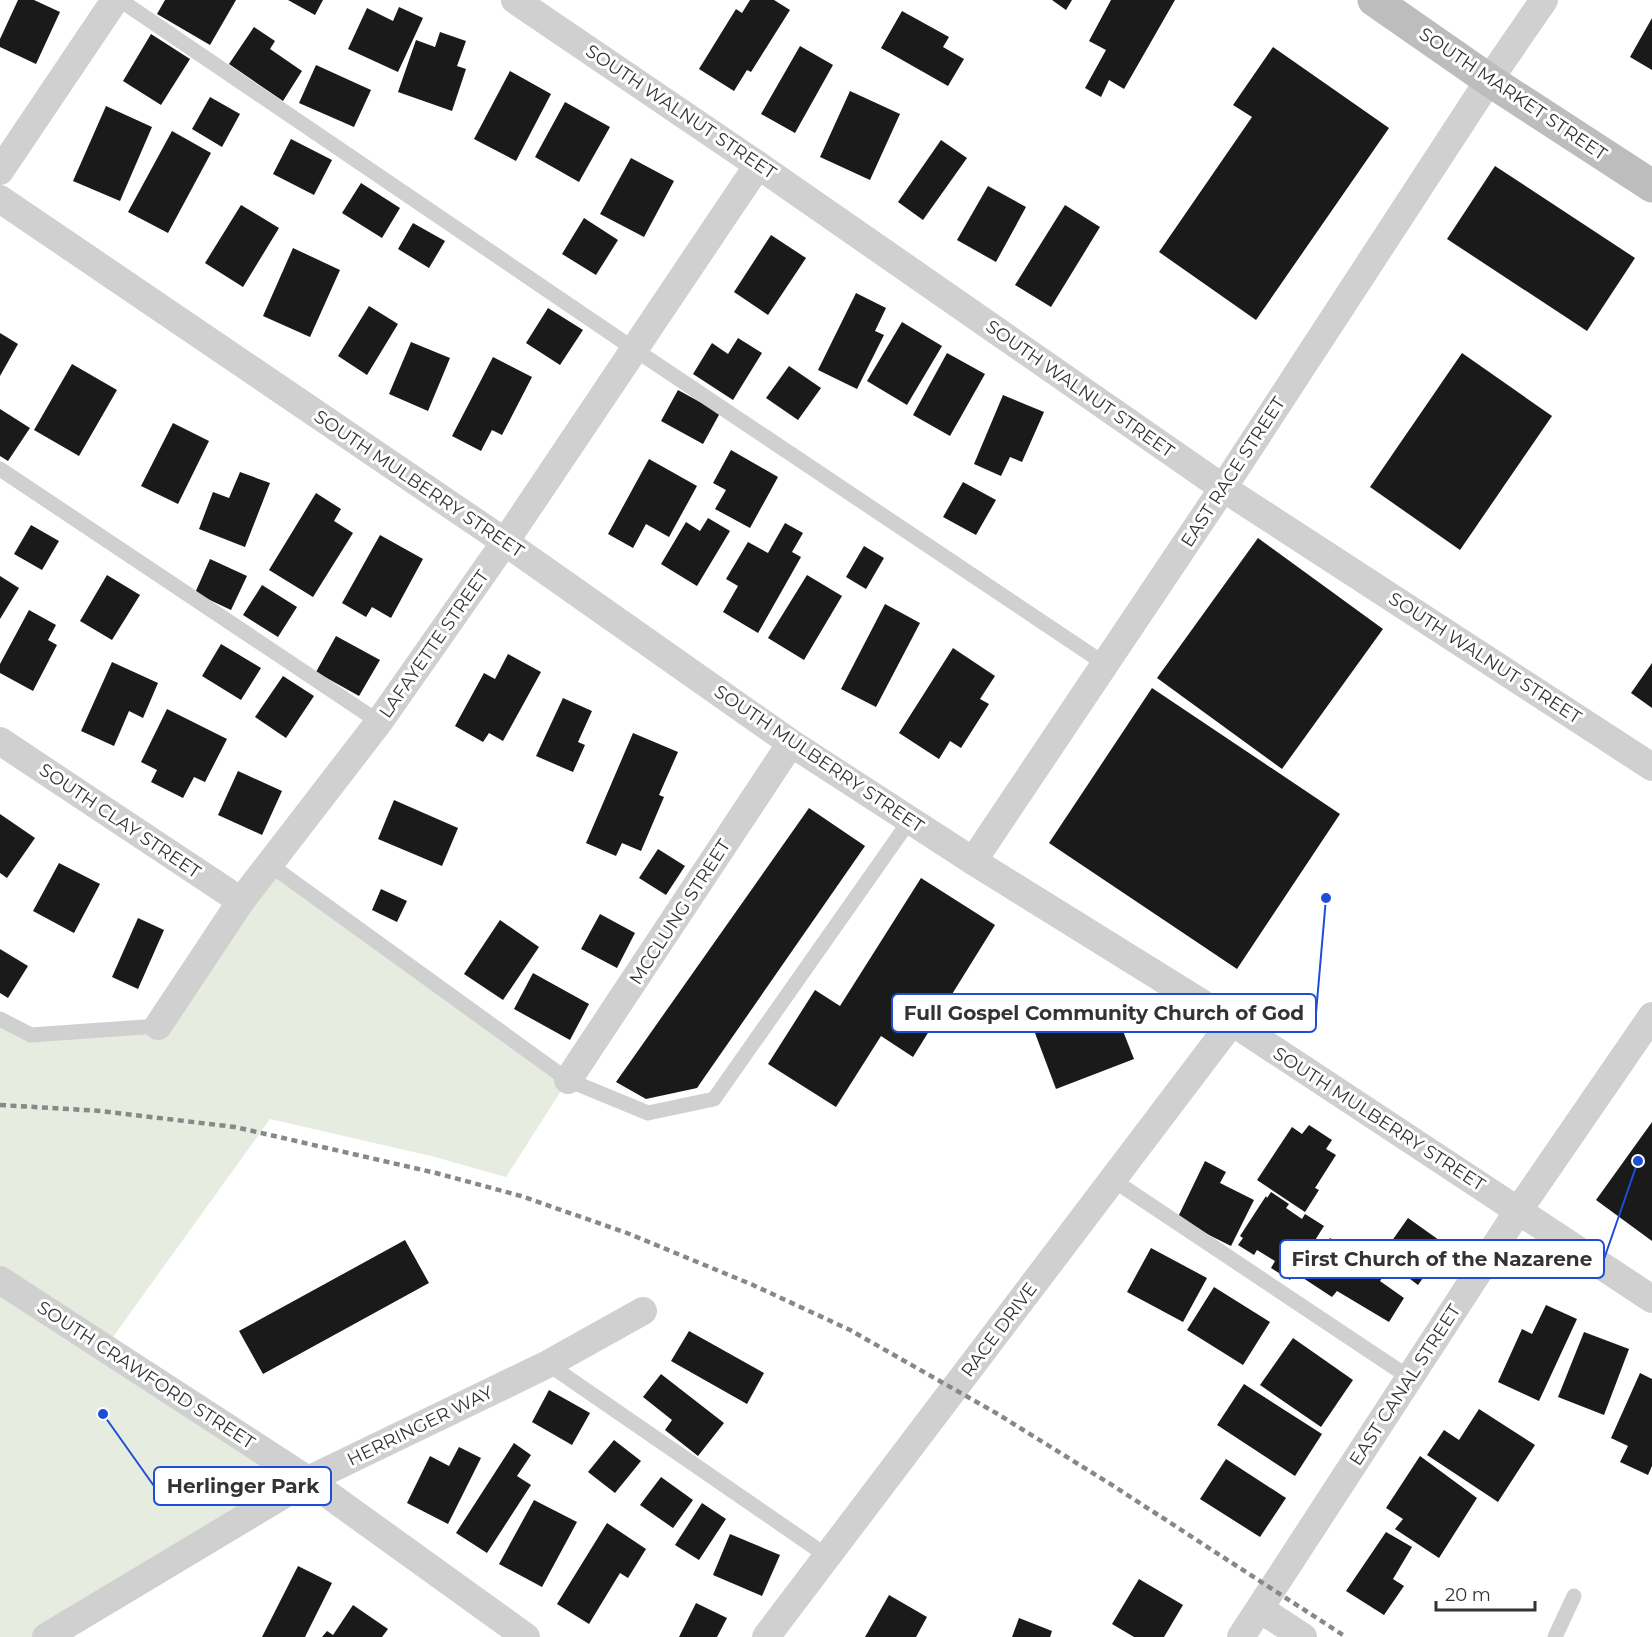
<svg xmlns="http://www.w3.org/2000/svg" width="1652" height="1637" font-family="Montserrat,sans-serif">
	<style>
		.green { fill: #e6ecdf }
		.building { fill: #1a1a1a }
		.lines { fill: none; stroke-linecap: round; stroke-linejoin: round }
		.lane { stroke: #d0d0d0; stroke-width: 15 }
		.street { stroke: #d0d0d0; stroke-width: 28 }
		.secondary { stroke: #bdbdbd; stroke-width: 33 }
		.rail { stroke: #888; stroke-width: 4.5; stroke-dasharray: 6 4.5; stroke-linecap: butt }
		.labels { text-anchor: middle; stroke-width: 6; stroke-linejoin: round; paint-order: stroke }
		.street-label { font-size: 18px; fill: #333; stroke: #fff }
		.leader { fill: none; stroke: #1d4ed8; stroke-width: 2 }
		.callout-dot { fill: #1d4ed8; stroke: #fff; stroke-width: 2 }
		.callout { fill: #fff; stroke: #1d4ed8; stroke-width: 2 }
		.callout-label { font-size: 20px; text-anchor: middle; font-weight: bold; fill: #333 }
	</style>
	<rect width="100%" height="100%" fill="#fff"/>
	<polygon class="green" points="269,864 568,1080 506,1177 431,1156 270,1119 105,1348 308,1480 46,1637 0,1637 0,1019 31,1035 158,1026"/>
	<g class="building">
		<polygon points="18,0 34,0 60,12 36,64 0,47 0,39"/>
		<polygon points="165,0 236,0 210,45 157,14"/>
		<polygon points="288,0 323,0 315,15"/>
		<polygon points="750,0 774,0 790,10 751,72 747,70 734,91 699,69 736,9 742,13"/>
		<polygon points="1052,0 1072,0 1066,10"/>
		<polygon points="1111,0 1175,0 1124,89 1109,80 1101,97 1085,88 1106,50 1089,41"/>
		<polygon points="399,7 423,18 398,72 348,49 367,8 393,21"/>
		<polygon points="902,11 949,37 943,47 964,59 948,86 881,48"/>
		<polygon points="1652,18 1652,70 1630,57"/>
		<polygon points="254,27 275,41 270,49 302,71 283,101 229,64"/>
		<polygon points="440,32 466,41 457,66 466,69 452,111 398,92 416,40 435,47"/>
		<polygon points="151,34 190,59 161,105 123,81"/>
		<polygon points="800,46 833,65 795,133 761,114"/>
		<polygon points="1273,47 1389,128 1256,320 1159,252 1252,117 1233,105"/>
		<polygon points="316,65 371,90 354,127 299,103"/>
		<polygon points="510,71 551,94 516,161 474,139"/>
		<polygon points="850,91 900,114 870,180 820,157"/>
		<polygon points="210,97 240,114 222,147 192,129"/>
		<polygon points="565,102 610,127 579,182 535,157"/>
		<polygon points="106,106 152,127 120,201 73,181"/>
		<polygon points="172,131 211,153 168,233 128,212"/>
		<polygon points="291,139 332,160 314,195 273,174"/>
		<polygon points="941,140 967,158 923,220 898,202"/>
		<polygon points="631,158 674,181 644,237 600,214"/>
		<polygon points="1495,166 1635,258 1587,331 1447,239"/>
		<polygon points="361,183 400,208 382,238 342,213"/>
		<polygon points="988,186 1026,207 996,262 957,240"/>
		<polygon points="241,205 279,228 243,287 205,263"/>
		<polygon points="1065,205 1100,227 1051,307 1015,285"/>
		<polygon points="584,218 618,240 596,275 562,254"/>
		<polygon points="413,223 445,241 429,268 398,249"/>
		<polygon points="771,235 806,258 768,315 734,292"/>
		<polygon points="293,248 340,270 310,337 263,316"/>
		<polygon points="856,293 886,308 875,331 884,335 857,389 818,370"/>
		<polygon points="369,306 398,324 367,375 338,356"/>
		<polygon points="548,308 583,330 560,365 526,343"/>
		<polygon points="902,322 942,346 907,405 867,381"/>
		<polygon points="0,333 18,344 0,376"/>
		<polygon points="738,338 762,353 733,400 693,374 712,343 728,354"/>
		<polygon points="411,342 450,358 428,411 389,394"/>
		<polygon points="947,353 985,374 950,436 913,415"/>
		<polygon points="1462,353 1552,416 1460,550 1370,487"/>
		<polygon points="493,357 532,377 502,435 492,430 481,451 452,436"/>
		<polygon points="72,364 117,390 79,456 34,430"/>
		<polygon points="789,366 821,388 798,420 766,398"/>
		<polygon points="678,390 720,413 703,444 661,421"/>
		<polygon points="1003,395 1044,412 1022,462 1010,457 1001,476 974,464"/>
		<polygon points="0,409 30,428 8,461 0,456"/>
		<polygon points="173,423 209,441 178,504 141,486"/>
		<polygon points="731,450 778,477 750,528 715,509 726,490 713,483"/>
		<polygon points="649,459 697,486 669,537 646,524 633,548 608,534"/>
		<polygon points="240,472 270,483 245,547 199,529 213,492 229,498"/>
		<polygon points="963,482 996,500 976,535 943,517"/>
		<polygon points="316,493 341,509 334,521 353,533 313,597 269,570"/>
		<polygon points="708,518 730,531 697,586 661,564 686,522 700,531"/>
		<polygon points="785,523 803,533 792,552 801,557 758,633 723,612 738,586 726,579 748,542 768,553"/>
		<polygon points="31,525 59,541 42,570 14,554"/>
		<polygon points="380,535 423,559 391,618 372,607 366,617 342,603"/>
		<polygon points="1258,538 1383,629 1282,769 1157,678"/>
		<polygon points="864,546 884,558 866,589 846,577"/>
		<polygon points="210,559 247,576 231,610 195,593"/>
		<polygon points="107,575 140,595 112,640 80,621"/>
		<polygon points="807,575 842,596 804,660 768,638"/>
		<polygon points="0,576 19,588 0,619"/>
		<polygon points="262,585 297,607 278,637 243,615"/>
		<polygon points="885,604 920,623 876,707 841,689"/>
		<polygon points="29,610 56,625 48,640 57,645 33,691 0,673 0,664"/>
		<polygon points="336,636 380,660 359,696 316,672"/>
		<polygon points="221,644 261,668 241,700 202,676"/>
		<polygon points="953,648 995,676 980,699 989,704 961,748 950,741 939,759 899,733"/>
		<polygon points="508,654 541,672 503,741 489,733 483,742 455,726 484,673 495,679"/>
		<polygon points="112,662 158,683 143,718 129,711 114,746 81,731"/>
		<polygon points="1652,663 1652,708 1631,693"/>
		<polygon points="283,676 314,696 286,738 255,717"/>
		<polygon points="1152,688 1340,814 1237,969 1049,843"/>
		<polygon points="563,698 592,711 578,742 585,745 573,772 536,756"/>
		<polygon points="167,709 227,739 205,782 194,777 183,798 151,782 157,770 141,762"/>
		<polygon points="633,733 678,752 659,795 664,797 641,851 622,843 616,856 586,843"/>
		<polygon points="238,771 282,791 262,835 218,815"/>
		<polygon points="394,800 458,828 442,866 378,839"/>
		<polygon points="809,808 865,846 697,1088 646,1099 616,1082"/>
		<polygon points="0,814 35,838 7,878 0,873"/>
		<polygon points="658,849 685,866 666,895 639,878"/>
		<polygon points="59,863 100,884 74,933 33,911"/>
		<polygon points="921,878 995,925 913,1057 881,1036 836,1107 768,1064 815,990 840,1006"/>
		<polygon points="381,889 407,901 397,922 372,910"/>
		<polygon points="600,914 635,933 617,968 581,949"/>
		<polygon points="138,918 164,930 138,989 112,977"/>
		<polygon points="500,920 539,947 503,1000 464,974"/>
		<polygon points="0,949 28,966 8,998 0,993"/>
		<polygon points="533,973 589,1004 570,1040 514,1009"/>
		<polygon points="1112,1003 1134,1059 1056,1089 1035,1033"/>
		<polygon points="1652,1122 1652,1241 1596,1200"/>
		<polygon points="1309,1125 1332,1140 1326,1149 1336,1155 1315,1188 1319,1190 1305,1212 1257,1180 1292,1127 1302,1134"/>
		<polygon points="1205,1161 1226,1172 1220,1183 1254,1200 1231,1246 1177,1219"/>
		<polygon points="1271,1192 1289,1204 1286,1208 1302,1219 1305,1214 1324,1226 1290,1280 1271,1268 1275,1261 1257,1250 1254,1255 1238,1245 1243,1238 1240,1236 1266,1196 1267,1198"/>
		<polygon points="1408,1218 1446,1245 1418,1285 1402,1273 1399,1278 1377,1262"/>
		<polygon points="1330,1238 1365,1261 1367,1258 1387,1271 1380,1281 1404,1298 1389,1322 1337,1291 1332,1297 1303,1278"/>
		<polygon points="405,1240 429,1283 263,1374 239,1331"/>
		<polygon points="1151,1248 1207,1278 1183,1322 1127,1292"/>
		<polygon points="1214,1287 1270,1322 1243,1365 1187,1330"/>
		<polygon points="1546,1305 1577,1319 1539,1401 1498,1382 1522,1329 1532,1334"/>
		<polygon points="689,1331 764,1373 747,1404 671,1361"/>
		<polygon points="1584,1332 1629,1349 1604,1415 1558,1397"/>
		<polygon points="1293,1338 1353,1380 1321,1427 1260,1385"/>
		<polygon points="1640,1373 1652,1379 1652,1466 1648,1475 1620,1462 1628,1446 1611,1438"/>
		<polygon points="661,1374 724,1423 698,1456 665,1430 672,1420 643,1397"/>
		<polygon points="1244,1384 1322,1434 1295,1476 1217,1425"/>
		<polygon points="549,1390 590,1413 572,1445 532,1422"/>
		<polygon points="1479,1409 1535,1445 1498,1502 1427,1455 1444,1430 1459,1440"/>
		<polygon points="614,1440 641,1461 615,1493 588,1472"/>
		<polygon points="514,1443 531,1455 517,1476 531,1485 487,1553 456,1533"/>
		<polygon points="459,1447 481,1458 448,1524 407,1503 430,1456 449,1466"/>
		<polygon points="1420,1456 1477,1498 1439,1558 1395,1529 1403,1519 1386,1508"/>
		<polygon points="1226,1459 1286,1498 1260,1537 1200,1499"/>
		<polygon points="661,1477 693,1500 673,1528 640,1505"/>
		<polygon points="534,1500 577,1522 542,1587 499,1564"/>
		<polygon points="702,1503 726,1519 699,1560 675,1545"/>
		<polygon points="607,1523 646,1549 628,1578 620,1573 589,1624 557,1604"/>
		<polygon points="1386,1532 1412,1547 1393,1579 1404,1586 1384,1615 1346,1591"/>
		<polygon points="730,1534 780,1555 762,1596 713,1575"/>
		<polygon points="298,1566 332,1583 305,1637 262,1637"/>
		<polygon points="1139,1579 1183,1605 1164,1637 1134,1637 1112,1624"/>
		<polygon points="889,1595 927,1617 916,1637 865,1637"/>
		<polygon points="696,1603 727,1618 717,1637 679,1637"/>
		<polygon points="353,1605 388,1629 382,1637 322,1637 327,1631 333,1635"/>
		<polygon points="1019,1618 1052,1631 1050,1637 1012,1637"/>
	</g>
	<g class="lines">
		<g class="lane">
			<polyline points="120,0 634,349 1105,664"/>
			<polyline points="0,469 379,722"/>
			<polyline points="269,864 568,1080 648,1113 714,1099 910,820"/>
			<polyline points="0,1019 31,1035 158,1026"/>
			<polyline points="1113,1180 1410,1378"/>
			<polyline points="548,1364 827,1556"/>
			<polyline points="1555,1637 1574,1596"/>
		</g>
		<g class="street">
			<polyline points="515,0 758,165 1223,488 1652,767"/>
			<polyline points="0,171 115,0"/>
			<polyline points="0,199 505,542 791,743 973,861 1232,1022 1652,1299"/>
			<polyline points="0,741 241,901"/>
			<polyline points="973,861 1223,488 1489,80 1544,0"/>
			<polyline points="158,1026 241,901 379,722 505,542 758,165"/>
			<polyline points="568,1080 791,743"/>
			<polyline points="0,1280 308,1480 526,1637"/>
			<polyline points="1260,1609 1303,1637"/>
			<polyline points="46,1637 308,1480 548,1364 643,1311"/>
			<polyline points="766,1637 1232,1022"/>
			<polyline points="1241,1637 1518,1211 1652,1016"/>
		</g>
		<polyline class="secondary" points="1374,0 1489,80 1652,186"/>
		<polyline class="rail" points="0,1105 101,1111 235,1127 436,1173 521,1196 627,1233 753,1285 850,1330 996,1413 1112,1485 1346,1637"/>
	</g>
	<g class="labels">
		<g class="street-label">
			<text transform="translate(1513 94) rotate(34)" y="6">SOUTH MARKET STREET</text>
			<text transform="translate(681 112) rotate(34)" y="6">SOUTH WALNUT STREET</text>
			<text transform="translate(1080 389) rotate(35)" y="6">SOUTH WALNUT STREET</text>
			<text transform="translate(1233 472) rotate(-57)" y="6">EAST RACE STREET</text>
			<text transform="translate(419 484) rotate(34)" y="6">SOUTH MULBERRY STREET</text>
			<text transform="translate(434 644) rotate(-55)" y="6">LAFAYETTE STREET</text>
			<text transform="translate(1485 658) rotate(33)" y="6">SOUTH WALNUT STREET</text>
			<text transform="translate(819 759) rotate(34)" y="6">SOUTH MULBERRY STREET</text>
			<text transform="translate(120 821) rotate(34)" y="6">SOUTH CLAY STREET</text>
			<text transform="translate(680 912) rotate(-57)" y="6">MCCLUNG STREET</text>
			<text transform="translate(1379 1119) rotate(33)" y="6">SOUTH MULBERRY STREET</text>
			<text transform="translate(999 1330) rotate(-53)" y="6">RACE DRIVE</text>
			<text transform="translate(146 1375) rotate(33)" y="6">SOUTH CRAWFORD STREET</text>
			<text transform="translate(1405 1385) rotate(-57)" y="6">EAST CANAL STREET</text>
			<text transform="translate(420 1426) rotate(-26)" y="6">HERRINGER WAY</text>
		</g>
	</g>
	<path class="leader" d="M1326 898L1316 1013M1638 1161L1604 1259M103 1414L154 1486"/>
	<g class="callout-dot">
		<circle cx="1326" cy="898" r="6"/>
		<circle cx="1638" cy="1161" r="6"/>
		<circle cx="103" cy="1414" r="6"/>
	</g>
	<g class="callout">
		<rect x="892" y="994" width="424" height="38" rx="6"/>
		<rect x="1280" y="1240" width="324" height="38" rx="6"/>
		<rect x="154" y="1467" width="177" height="38" rx="6"/>
	</g>
	<g class="callout-label">
		<text x="1104" y="1020">Full Gospel Community Church of God</text>
		<text x="1442" y="1266">First Church of the Nazarene</text>
		<text x="243" y="1493">Herlinger Park</text>
	</g>
	<path d="M1436 1601v9h99v-9" fill="none" stroke="#333333" stroke-width="3"/>
	<text x="1445" y="1601" font-size="18" fill="#333333" stroke="#ffffff" stroke-width="4.5" paint-order="stroke">20 m</text>
</svg>
